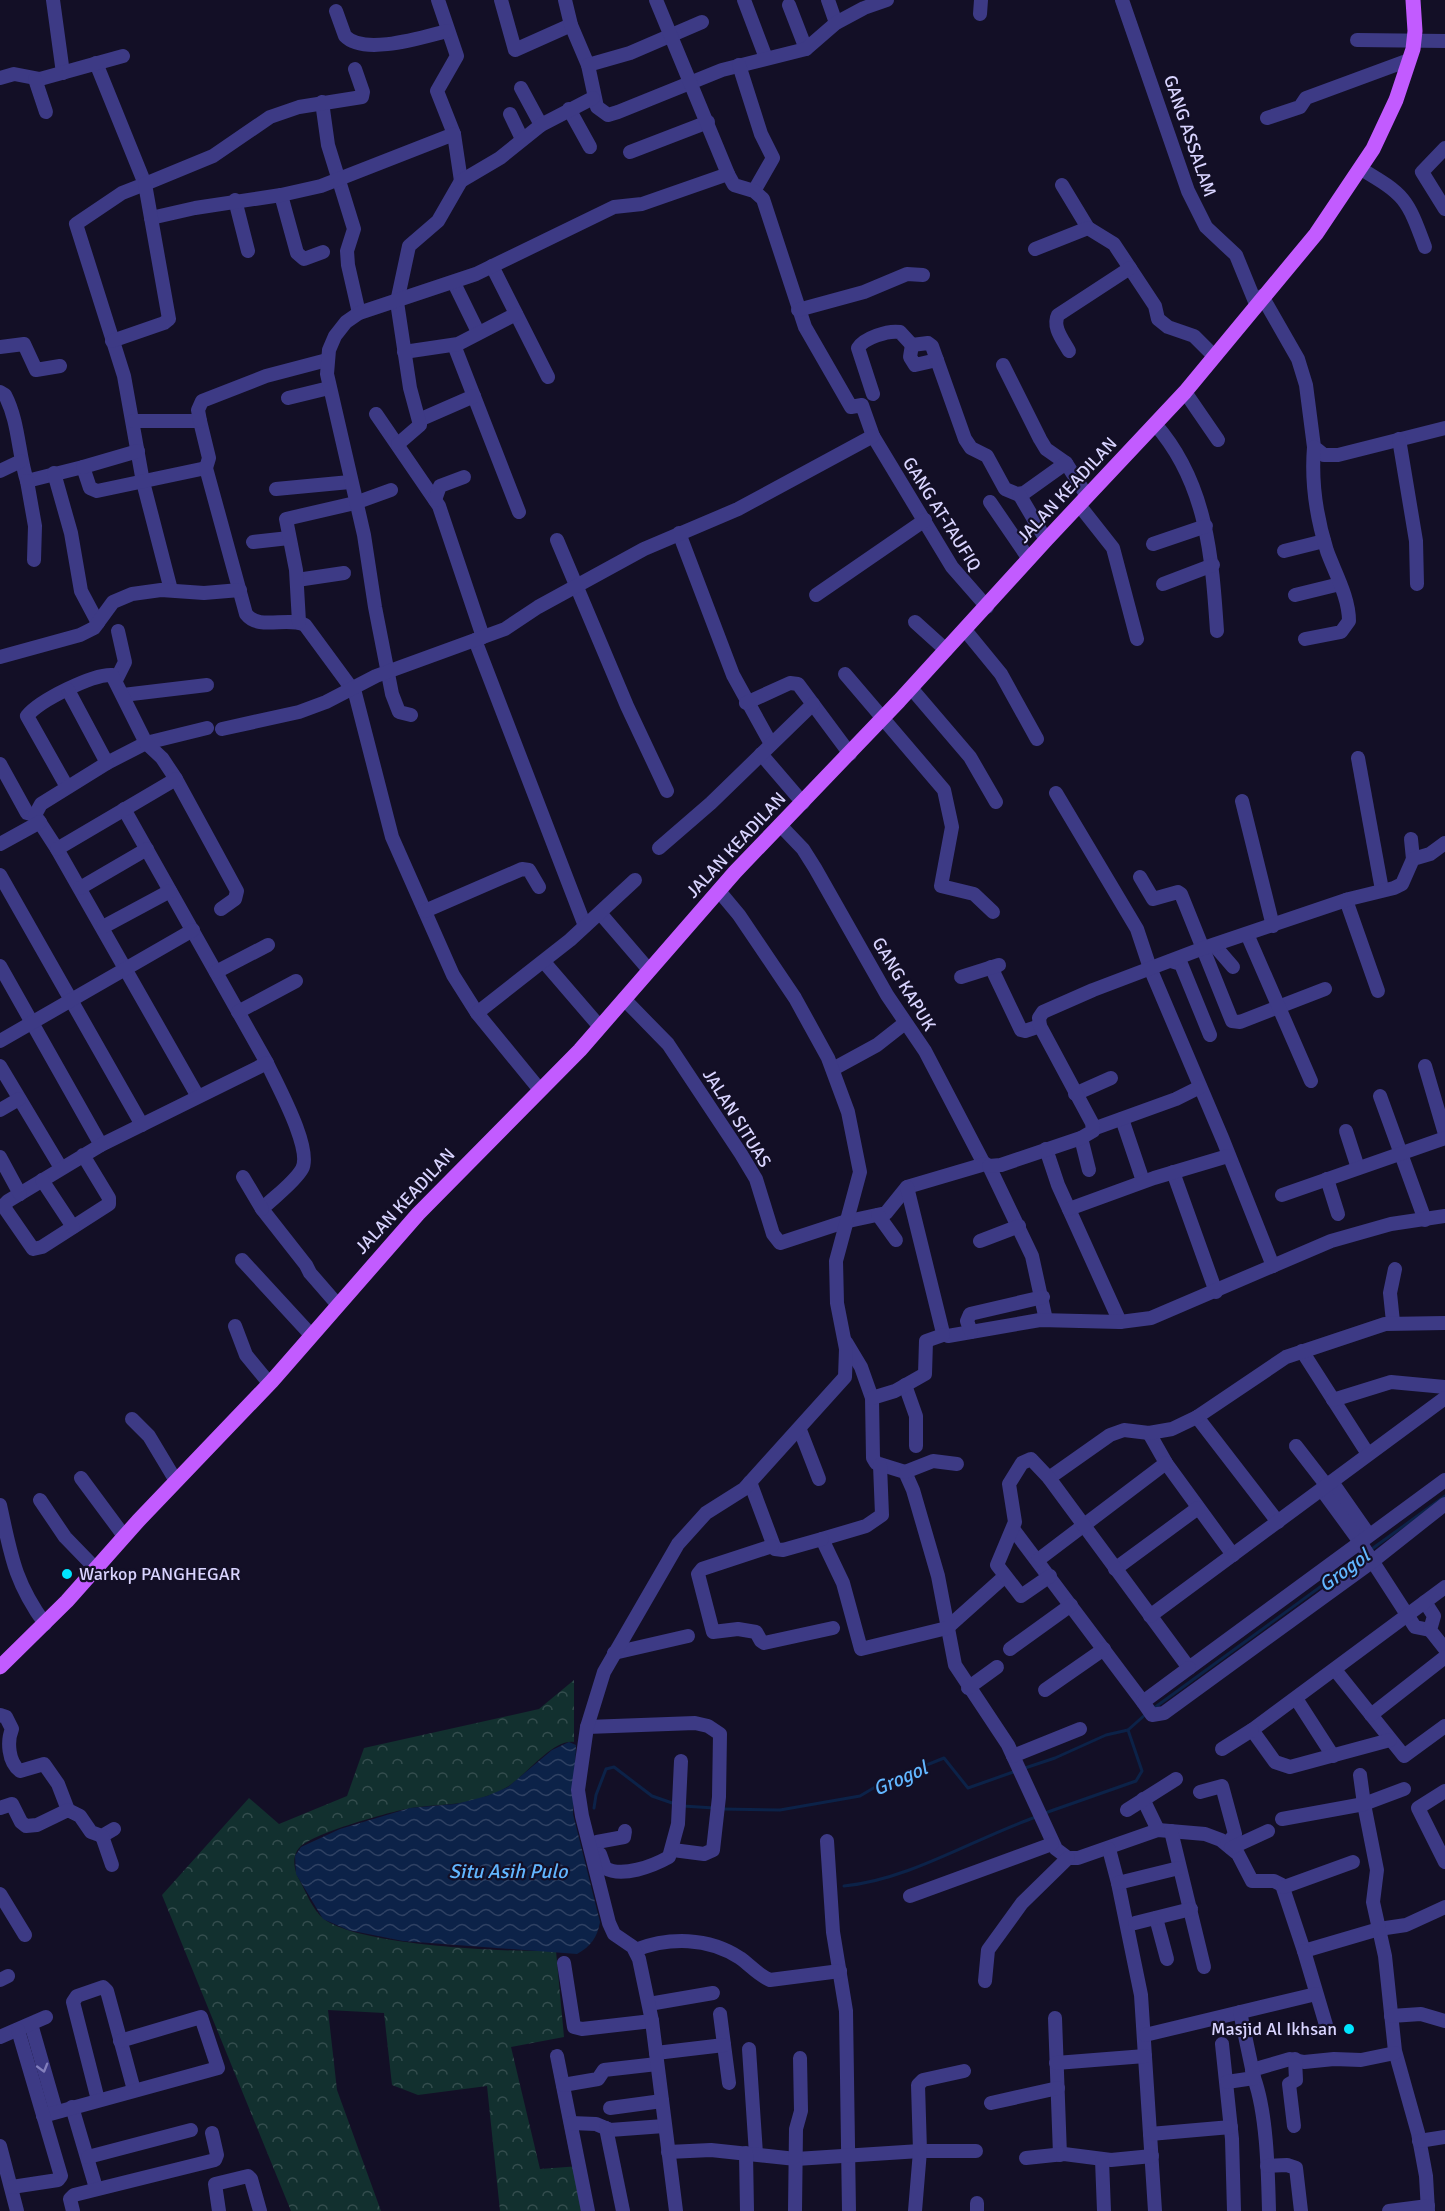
<svg xmlns="http://www.w3.org/2000/svg" width="1445" height="2211" font-family="Signika,sans-serif">
	<style>
		.forest { fill: url(#forest-crowns) }
		.water { fill: url(#water-waves) }
		.lines { fill: none; stroke-linecap: round; stroke-linejoin: round }
		.stream { stroke: #0c2248; stroke-width: 3 }
		.minor { stroke: #3d3a85; stroke-width: 14 }
		.major { stroke: #c25bff; stroke-width: 15 }
		.oneway { stroke: #837fbc }
		.poi-dot { fill: #00e5ff; stroke: #130f26; stroke-width: 2 }
		.labels { text-anchor: middle; stroke-width: 4.5; stroke-linejoin: round; paint-order: stroke }
		.street-label { font-size: 18px; fill: #d9d4ff; stroke: #130f26 }
		.poi-label { font-size: 18px; fill: #d9d4ff; stroke: #130f26; text-anchor: start }
		.water-label { font-size: 20px; font-style: italic; fill: #62b6ff; stroke: #130f26 }
	</style>
	<defs>
		<pattern id="forest-crowns" width="20" height="18" patternUnits="userSpaceOnUse" patternTransform="scale(1.5)"><rect width="20" height="18" fill="#12302f"/><path d="M2 6a3 3 0 1 1 6 0M12 15a3 3 0 1 1 6 0" fill="none" stroke="#344d4e"/></pattern>
		<pattern id="water-waves" width="16" height="10" patternUnits="userSpaceOnUse" patternTransform="scale(1.5)"><rect width="16" height="10" fill="#0c2248"/><path d="M0 5q4-4 8 0t8 0" fill="none" stroke="#2f4163"/></pattern>
	</defs>
	<rect width="100%" height="100%" fill="#130f26"/>
	<path class="forest" d="M 574,1680 L 574,1742 C 552,1739 525,1777 507,1787 C 501,1791 493,1794 487,1796 C 462,1806 437,1804 411,1808 C 389,1812 314,1833 300,1847 C 291,1856 294,1871 300,1881 C 306,1892 313,1911 324,1919 C 360,1946 508,1952 556,1951 L 564,2037 L 511,2047 L 540,2169 L 580,2166 L 591,2211 L 500,2211 L 487,2086 L 418,2095 L 392,2085 L 384,2013 L 328,2010 L 337,2090 L 381,2211 L 291,2211 L 162,1895 L 249,1798 L 279,1824 L 347,1796 L 364,1748 L 539,1709 Z"/>
	<path class="water" d="M 569,1742 L 576,1745 L 573,1814 L 600,1922 C 597,1938 591,1946 577,1954 L 403,1941 L 348,1930 L 323,1919 L 296,1874 L 295,1856 L 301,1847 L 340,1829 L 410,1808 L 456,1804 L 487,1796 L 508,1787 L 552,1750 Z"/>
	<g class="lines">
		<g class="stream">
			<polyline points="1369,1551 1445,1496"/>
			<polyline points="1154,1708 1364,1555"/>
			<polyline points="1025,1768 1055,1758 1106,1735 1128,1730"/>
			<polyline points="683,1806 714,1808"/>
			<polyline points="594,1808 596,1795 606,1769 614,1767 652,1796 675,1804"/>
			<polyline points="722,1809 780,1810 860,1796 882,1783 944,1758 968,1788 1016,1771"/>
			<polyline points="1045,1813 1136,1781 1142,1771 1128,1730 1146,1714"/>
			<path d="M 844,1886 C 909,1880 975,1838 1036,1817"/>
		</g>
		<g class="minor">
			<polyline points="53,0 63,73"/>
			<polyline points="438,0 457,56 437,91 454,134"/>
			<polyline points="501,0 515,50 571,25"/>
			<polyline points="565,0 571,25 588,65"/>
			<polyline points="744,0 766,58"/>
			<polyline points="828,0 836,23"/>
			<polyline points="1122,0 1188,191 1206,227 1236,255 1256,304"/>
			<polyline points="789,5 806,49"/>
			<path d="M 336,11 L 345,36 C 364,56 423,37 447,31"/>
			<polyline points="980,14 981,0"/>
			<polyline points="702,22 630,53 588,65 597,107 608,115 618,112 722,70 806,49 836,23 864,8 887,0"/>
			<polyline points="1357,40 1445,41"/>
			<polyline points="96,63 145,184 122,193 76,224 124,376 143,482 171,590"/>
			<polyline points="739,65 761,134 773,158 754,191"/>
			<polyline points="0,78 14,74 40,79 123,56"/>
			<polyline points="35,79 46,112"/>
			<polyline points="521,88 541,125"/>
			<polyline points="322,102 328,145 354,229 347,251 348,265 359,313"/>
			<polyline points="569,109 590,147"/>
			<polyline points="510,114 522,139"/>
			<polyline points="1267,118 1300,107 1306,98 1409,60"/>
			<polyline points="1445,148 1422,172 1445,209"/>
			<polyline points="630,152 708,122"/>
			<path d="M 1361,169 C 1405,195 1407,198 1425,247"/>
			<polyline points="728,174 734,185 754,191 763,199 805,327 851,407 862,405 873,436 952,567 987,607"/>
			<polyline points="1062,185 1088,228 1114,244 1155,306 1158,319 1168,327 1194,336 1214,356"/>
			<polyline points="281,195 297,253 304,259 323,252"/>
			<polyline points="235,200 248,251"/>
			<polyline points="151,218 195,208 281,195 321,186 454,134 461,181"/>
			<polyline points="1035,249 1088,228"/>
			<polyline points="492,266 548,377"/>
			<polyline points="454,283 478,332"/>
			<polyline points="1262,296 1298,359 1306,385 1314,447 1324,455 1338,455 1445,428"/>
			<polyline points="798,310 864,292 907,274 923,275"/>
			<polyline points="112,341 164,323 169,319 145,184 213,156 270,117 299,107 362,97 363,92 355,69"/>
			<polyline points="454,345 519,512"/>
			<polyline points="912,345 910,357 915,365 937,360"/>
			<polyline points="0,347 24,344 36,370 60,366"/>
			<path d="M 1069,351 C 1063,340 1052,327 1058,315 L 1130,268"/>
			<polyline points="404,352 458,344 516,314"/>
			<polyline points="1003,365 1040,439 1046,449 1066,463 1087,496"/>
			<path d="M 0,392 L 5,395 C 19,422 18,453 27,481 L 83,467 L 90,488 L 97,491 L 206,468"/>
			<polyline points="1185,392 1218,440"/>
			<path d="M 873,394 L 858,348 C 864,338 888,330 900,332 L 912,345 L 928,343 L 932,346 L 965,439 L 971,448 L 987,456 L 1005,489 L 1017,494 L 1024,493 L 1066,463"/>
			<polyline points="288,398 329,388"/>
			<polyline points="376,414 439,506 483,637"/>
			<polyline points="419,420 474,396"/>
			<path d="M 133,421 L 200,421 L 209,458 L 206,468 L 246,614 C 259,631 287,616 305,625 L 355,693 L 392,837 L 453,975 L 477,1013 L 540,1090"/>
			<polyline points="200,421 198,410 202,401 266,376 327,360"/>
			<path d="M 1155,424 C 1207,483 1212,557 1217,631"/>
			<polyline points="1399,439 1416,541 1417,584"/>
			<polyline points="398,444 420,425 410,388 397,302 409,246 438,221 461,181 500,158 541,125 593,98"/>
			<polyline points="83,467 138,451"/>
			<polyline points="0,471 21,461"/>
			<polyline points="54,473 71,533 81,591 98,623"/>
			<polyline points="27,481 35,526 34,560"/>
			<polyline points="276,489 350,482"/>
			<polyline points="1019,494 1046,540"/>
			<polyline points="435,500 440,486 464,477"/>
			<polyline points="990,502 1029,559"/>
			<polyline points="1079,505 1113,548 1137,639"/>
			<polyline points="679,533 733,675 771,744"/>
			<polyline points="557,540 627,706 667,791"/>
			<polyline points="253,542 289,538"/>
			<polyline points="1153,544 1206,526"/>
			<polyline points="1284,551 1324,541"/>
			<polyline points="297,580 344,573"/>
			<polyline points="1163,584 1213,565"/>
			<polyline points="816,595 925,520"/>
			<polyline points="1295,595 1340,584"/>
			<polyline points="299,622 296,570 286,519 355,503 391,490"/>
			<polyline points="915,622 946,650"/>
			<polyline points="965,630 1001,674 1037,739"/>
			<path d="M 1305,639 L 1341,632 L 1349,621 C 1349,597 1335,573 1327,551 C 1316,516 1311,483 1314,447"/>
			<polyline points="475,640 585,926"/>
			<polyline points="0,657 80,635 94,628 113,602 132,594 161,590 204,593 240,590"/>
			<polyline points="845,674 944,790 952,827 941,886 974,894 993,912"/>
			<polyline points="116,680 125,662 118,631"/>
			<polyline points="911,688 970,757 996,802"/>
			<polyline points="123,695 207,685"/>
			<polyline points="746,703 790,683 798,684 850,754"/>
			<polyline points="411,715 399,712 392,694 375,607 364,535 327,374 329,350 335,336 346,322 359,313 476,274 614,207 642,204 728,174 656,0"/>
			<polyline points="222,729 299,712 326,702 376,676 505,629 538,607 644,549 738,509 873,436"/>
			<polyline points="761,754 803,803"/>
			<polyline points="1358,758 1382,890"/>
			<polyline points="107,763 146,743 207,728"/>
			<polyline points="0,764 27,813 35,815 57,849 197,1095"/>
			<path d="M 67,787 L 27,716 C 40,700 93,674 112,675 L 146,743 L 162,758 L 176,779 L 237,891 L 235,899 L 221,909"/>
			<polyline points="1056,793 1137,929 1150,968 1223,1140 1273,1266"/>
			<polyline points="1242,801 1273,926"/>
			<path d="M 124,809 L 267,1063 C 276,1083 313,1149 302,1169 C 294,1183 274,1197 262,1209 L 306,1265 L 310,1273 L 337,1304"/>
			<polyline points="35,815 41,804 107,763 68,690"/>
			<polyline points="780,825 803,849 815,868 887,995 925,1051 983,1162 989,1166 1032,1256 1046,1320"/>
			<polyline points="1411,839 1413,859"/>
			<polyline points="0,844 40,822"/>
			<polyline points="659,848 711,803 813,704"/>
			<polyline points="57,849 176,779"/>
			<polyline points="0,875 142,1125"/>
			<polyline points="1140,877 1153,899 1178,892 1181,894 1232,1021 1240,1022 1325,989"/>
			<polyline points="80,888 147,849"/>
			<polyline points="1346,900 1378,991"/>
			<polyline points="425,911 522,869 529,870 539,887"/>
			<polyline points="600,913 649,970"/>
			<polyline points="103,927 170,891"/>
			<polyline points="1247,934 1311,1081"/>
			<polyline points="1214,945 1233,967"/>
			<polyline points="1171,961 1181,964 1210,1035"/>
			<polyline points="544,962 600,1027"/>
			<polyline points="0,966 101,1145"/>
			<polyline points="991,967 1021,1030 1025,1031 1040,1026"/>
			<polyline points="216,972 268,945"/>
			<polyline points="961,977 999,965"/>
			<polyline points="624,999 668,1044 741,1154 756,1179 773,1234 780,1243 844,1222 886,1213 907,1187 985,1164"/>
			<polyline points="238,1012 296,981"/>
			<polyline points="477,1013 570,940 635,880"/>
			<polyline points="0,1041 193,930"/>
			<polyline points="0,1066 61,1168"/>
			<polyline points="1425,1066 1445,1134"/>
			<polyline points="833,1069 877,1045 905,1023"/>
			<polyline points="1075,1094 1111,1078"/>
			<polyline points="1380,1096 1425,1220"/>
			<polyline points="0,1110 19,1099"/>
			<polyline points="1122,1119 1143,1181"/>
			<polyline points="1093,1129 1176,1099 1200,1087"/>
			<polyline points="1346,1131 1358,1168"/>
			<polyline points="1081,1138 1089,1170"/>
			<polyline points="1046,1149 1058,1185 1120,1322"/>
			<polyline points="83,1155 109,1198 109,1204 42,1247 33,1249 6,1210 5,1204 8,1201 101,1145 267,1063"/>
			<polyline points="0,1157 20,1194"/>
			<polyline points="989,1166 1001,1165 1081,1138 1093,1131 1092,1123 1040,1026 1039,1018 1043,1012 1093,990 1201,949 1349,899 1394,888 1402,884 1413,859 1430,854 1445,843"/>
			<polyline points="1173,1172 1216,1292"/>
			<polyline points="243,1177 262,1209"/>
			<polyline points="1327,1179 1338,1214"/>
			<polyline points="42,1180 73,1227"/>
			<polyline points="907,1187 943,1333 948,1336 1040,1320 1120,1322 1151,1318 1331,1241 1391,1224 1445,1216"/>
			<polyline points="1282,1195 1445,1138"/>
			<polyline points="1069,1209 1154,1178 1228,1156"/>
			<polyline points="878,1215 896,1240"/>
			<polyline points="980,1241 1019,1226"/>
			<polyline points="242,1260 311,1335"/>
			<polyline points="1393,1322 1390,1293 1395,1269"/>
			<polyline points="235,1326 246,1355 269,1383"/>
			<polyline points="971,1332 967,1321 970,1314 1043,1297"/>
			<polyline points="846,1342 861,1367 872,1398 873,1458 876,1463 905,1472 913,1490 938,1576 955,1665 1008,1745 1056,1849 1068,1858 1078,1858 1158,1830 1205,1834 1221,1840 1238,1854 1252,1881 1274,1881 1282,1885 1304,1951 1379,1929 1406,1925 1445,1907"/>
			<polyline points="1302,1351 1368,1454"/>
			<polyline points="905,1385 916,1416 916,1446"/>
			<polyline points="872,1398 895,1391 925,1374 926,1341 943,1335"/>
			<polyline points="1333,1400 1391,1382 1445,1387"/>
			<polyline points="1197,1417 1278,1522"/>
			<polyline points="132,1419 149,1436 176,1481"/>
			<polyline points="800,1430 819,1479"/>
			<polyline points="1149,1433 1166,1463 1233,1555"/>
			<polyline points="1296,1446 1327,1486"/>
			<polyline points="880,1465 882,1515 866,1526 822,1539 843,1583 861,1649 947,1628 1004,1577"/>
			<polyline points="905,1472 933,1461 957,1464"/>
			<polyline points="81,1478 124,1536"/>
			<polyline points="1049,1478 1110,1435 1124,1430 1149,1433 1172,1429 1197,1417 1286,1357 1385,1324 1445,1323"/>
			<polyline points="750,1482 775,1549 783,1550 822,1539"/>
			<polyline points="1332,1482 1369,1535"/>
			<polyline points="1322,1490 1360,1542 1415,1627 1430,1630"/>
			<polyline points="40,1500 65,1537 96,1569"/>
			<path d="M 0,1505 C 11,1555 14,1581 45,1624"/>
			<polyline points="1013,1529 1143,1702"/>
			<polyline points="772,1546 702,1569 698,1574 713,1632 738,1629 756,1632 761,1641 764,1643 833,1628"/>
			<polyline points="1038,1560 1166,1463"/>
			<polyline points="1115,1569 1198,1508"/>
			<polyline points="1050,1576 1021,1596 997,1565 1015,1522 1009,1484 1022,1463 1031,1459 1049,1478 1189,1668 1445,1480"/>
			<polyline points="1425,1602 1434,1616 1430,1630 1445,1649"/>
			<polyline points="1150,1616 1445,1398"/>
			<polyline points="1010,1649 1071,1605"/>
			<polyline points="614,1653 688,1636"/>
			<polyline points="1189,1668 1143,1702 1152,1715 1164,1713 1373,1561 1445,1504"/>
			<polyline points="1336,1671 1404,1756 1445,1726"/>
			<polyline points="968,1688 997,1667"/>
			<polyline points="1045,1690 1104,1649"/>
			<polyline points="1297,1700 1333,1756"/>
			<path d="M 0,1715 L 6,1717 L 12,1729 C 7,1741 8,1762 20,1771 L 44,1764 L 58,1784 L 68,1810"/>
			<polyline points="1371,1715 1445,1657"/>
			<polyline points="587,1727 695,1723 708,1726 720,1734 719,1797 713,1850 704,1854 673,1850"/>
			<polyline points="1390,1740 1290,1767 1275,1762 1252,1730 1445,1587"/>
			<polyline points="1222,1749 1252,1730"/>
			<polyline points="1013,1756 1080,1729"/>
			<polyline points="1404,1789 1364,1804 1377,1870 1373,1902 1385,1956 1395,2051 1418,2133 1426,2176 1428,2211"/>
			<polyline points="1445,1791 1418,1808 1445,1862"/>
			<polyline points="1200,1792 1222,1786 1235,1834 1227,1844"/>
			<polyline points="1143,1799 1158,1830"/>
			<polyline points="0,1808 12,1804 21,1822 26,1826 37,1825 68,1810 80,1816 91,1832 102,1836 114,1829"/>
			<polyline points="1127,1810 1176,1779"/>
			<polyline points="1282,1819 1364,1804 1360,1775"/>
			<polyline points="1171,1831 1204,1967"/>
			<polyline points="102,1836 112,1865"/>
			<polyline points="827,1841 833,1932 846,2011 849,2211"/>
			<polyline points="597,1842 624,1837 625,1831"/>
			<polyline points="1231,1848 1268,1831"/>
			<polyline points="1109,1849 1118,1883 1141,1995 1155,2211"/>
			<path d="M 600,1854 L 605,1868 C 622,1878 653,1866 669,1857 L 678,1824 L 681,1761"/>
			<polyline points="1118,1883 1179,1868"/>
			<polyline points="1284,1887 1353,1862"/>
			<polyline points="0,1894 25,1935"/>
			<polyline points="910,1896 1052,1844"/>
			<polyline points="1156,1918 1167,1959"/>
			<polyline points="1135,1923 1191,1909"/>
			<path d="M 635,1950 C 669,1937 708,1937 740,1958 C 750,1965 758,1975 770,1980 L 840,1971"/>
			<polyline points="1304,1951 1326,2025"/>
			<polyline points="564,1963 574,2027 582,2029 652,2021"/>
			<polyline points="0,1980 8,1976"/>
			<polyline points="985,1981 988,1950 1022,1903 1068,1858"/>
			<polyline points="649,2004 713,1993"/>
			<polyline points="720,2014 729,2083"/>
			<polyline points="1391,2016 1421,2014 1445,2021"/>
			<polyline points="1055,2018 1060,2155"/>
			<polyline points="31,2024 56,2111"/>
			<polyline points="1145,2035 1316,1994"/>
			<polyline points="0,2037 46,2017"/>
			<polyline points="1222,2044 1232,2139 1234,2211"/>
			<polyline points="749,2049 756,2154"/>
			<polyline points="656,2053 724,2045"/>
			<polyline points="557,2056 588,2211"/>
			<polyline points="1056,2063 1145,2056"/>
			<polyline points="1252,2070 1290,2059 1304,2062 1334,2059 1361,2060 1395,2053"/>
			<path d="M 1254,2078 C 1267,2114 1268,2172 1269,2211"/>
			<polyline points="1227,2082 1254,2078 1240,2012"/>
			<polyline points="563,2085 598,2079 604,2070 657,2064"/>
			<polyline points="98,2100 73,2002 77,1996 103,1987 107,1991 134,2090"/>
			<polyline points="991,2103 1058,2088"/>
			<polyline points="72,2107 96,2188"/>
			<polyline points="610,2108 662,2101"/>
			<polyline points="43,2116 218,2068 201,2017 120,2041"/>
			<polyline points="571,2123 596,2124 610,2130 664,2126"/>
			<polyline points="1294,2126 1289,2084 1296,2080 1295,2059"/>
			<polyline points="606,2128 623,2211"/>
			<polyline points="1150,2134 1231,2127"/>
			<polyline points="1419,2141 1445,2137"/>
			<polyline points="0,2146 17,2211"/>
			<polyline points="668,2152 711,2150 796,2159 920,2151 976,2151"/>
			<polyline points="746,2153 747,2211"/>
			<polyline points="88,2157 191,2130"/>
			<polyline points="1026,2158 1064,2154 1111,2160 1152,2156"/>
			<polyline points="1102,2160 1104,2211"/>
			<polyline points="1267,2166 1287,2165 1296,2168 1301,2211"/>
			<polyline points="12,2187 58,2180 61,2176 18,2030"/>
			<polyline points="73,2211 70,2199 74,2195 215,2160 217,2155 212,2133"/>
			<polyline points="219,2211 215,2184 248,2176 251,2179 260,2211"/>
			<polyline points="676,2211 652,2021 639,1959 633,1947 614,1934 609,1923 582,1816 578,1790 587,1727 604,1672 678,1544 706,1513 744,1489 845,1377 846,1349 837,1303 836,1261 860,1172 848,1112 828,1058 795,998 739,915 719,891"/>
			<polyline points="795,2211 796,2129 801,2111 800,2058"/>
			<polyline points="915,2211 920,2151 918,2085 923,2080 964,2071"/>
			<polyline points="977,2211 977,2203"/>
			<polyline points="1389,2211 1428,2206"/>
		</g>
		<polyline class="major" points="0,1667 67,1601 138,1521 272,1381 418,1214 580,1050 735,872 899,701 1046,540 1185,392 1316,234 1373,149 1396,100 1413,49 1415,31 1413,0"/>
	</g>
	<defs><path id="oneway-chevron" d="M-2-3.5L2.5 0L-2 3.5" fill="none" stroke-width="1.6" stroke-linecap="round" stroke-linejoin="round" transform="scale(1.5)"/></defs>
	<use class="oneway" href="#oneway-chevron" transform="translate(43 2068) rotate(74)"/>
	<g class="poi-dot">
		<circle cx="67" cy="1574" r="6"/>
		<circle cx="1349" cy="2029" r="6"/>
	</g>
	<g class="labels">
		<g class="street-label">
			<text transform="translate(1190 136) rotate(71)" y="6">GANG ASSALAM</text>
			<text transform="translate(1067 490) rotate(-47)" y="6">JALAN KEADILAN</text>
			<text transform="translate(942 514) rotate(58)" y="6">GANG AT-TAUFIQ</text>
			<text transform="translate(736 845) rotate(-47)" y="6">JALAN KEADILAN</text>
			<text transform="translate(904 984) rotate(59)" y="6">GANG KAPUK</text>
			<text transform="translate(737 1118) rotate(58)" y="6">JALAN SITUAS</text>
			<text transform="translate(405 1201) rotate(-47)" y="6">JALAN KEADILAN</text>
		</g>
		<g class="poi-label">
			<text x="79" y="1580">Warkop PANGHEGAR</text>
			<text x="1337" y="2035" text-anchor="end">Masjid Al Ikhsan</text>
		</g>
		<g class="water-label">
			<text transform="translate(1344 1570) rotate(-36)" y="7">Grogol</text>
			<text transform="translate(900 1778) rotate(-24)" y="7">Grogol</text>
			<text x="508" y="1878">Situ Asih Pulo</text>
		</g>
	</g>
</svg>
